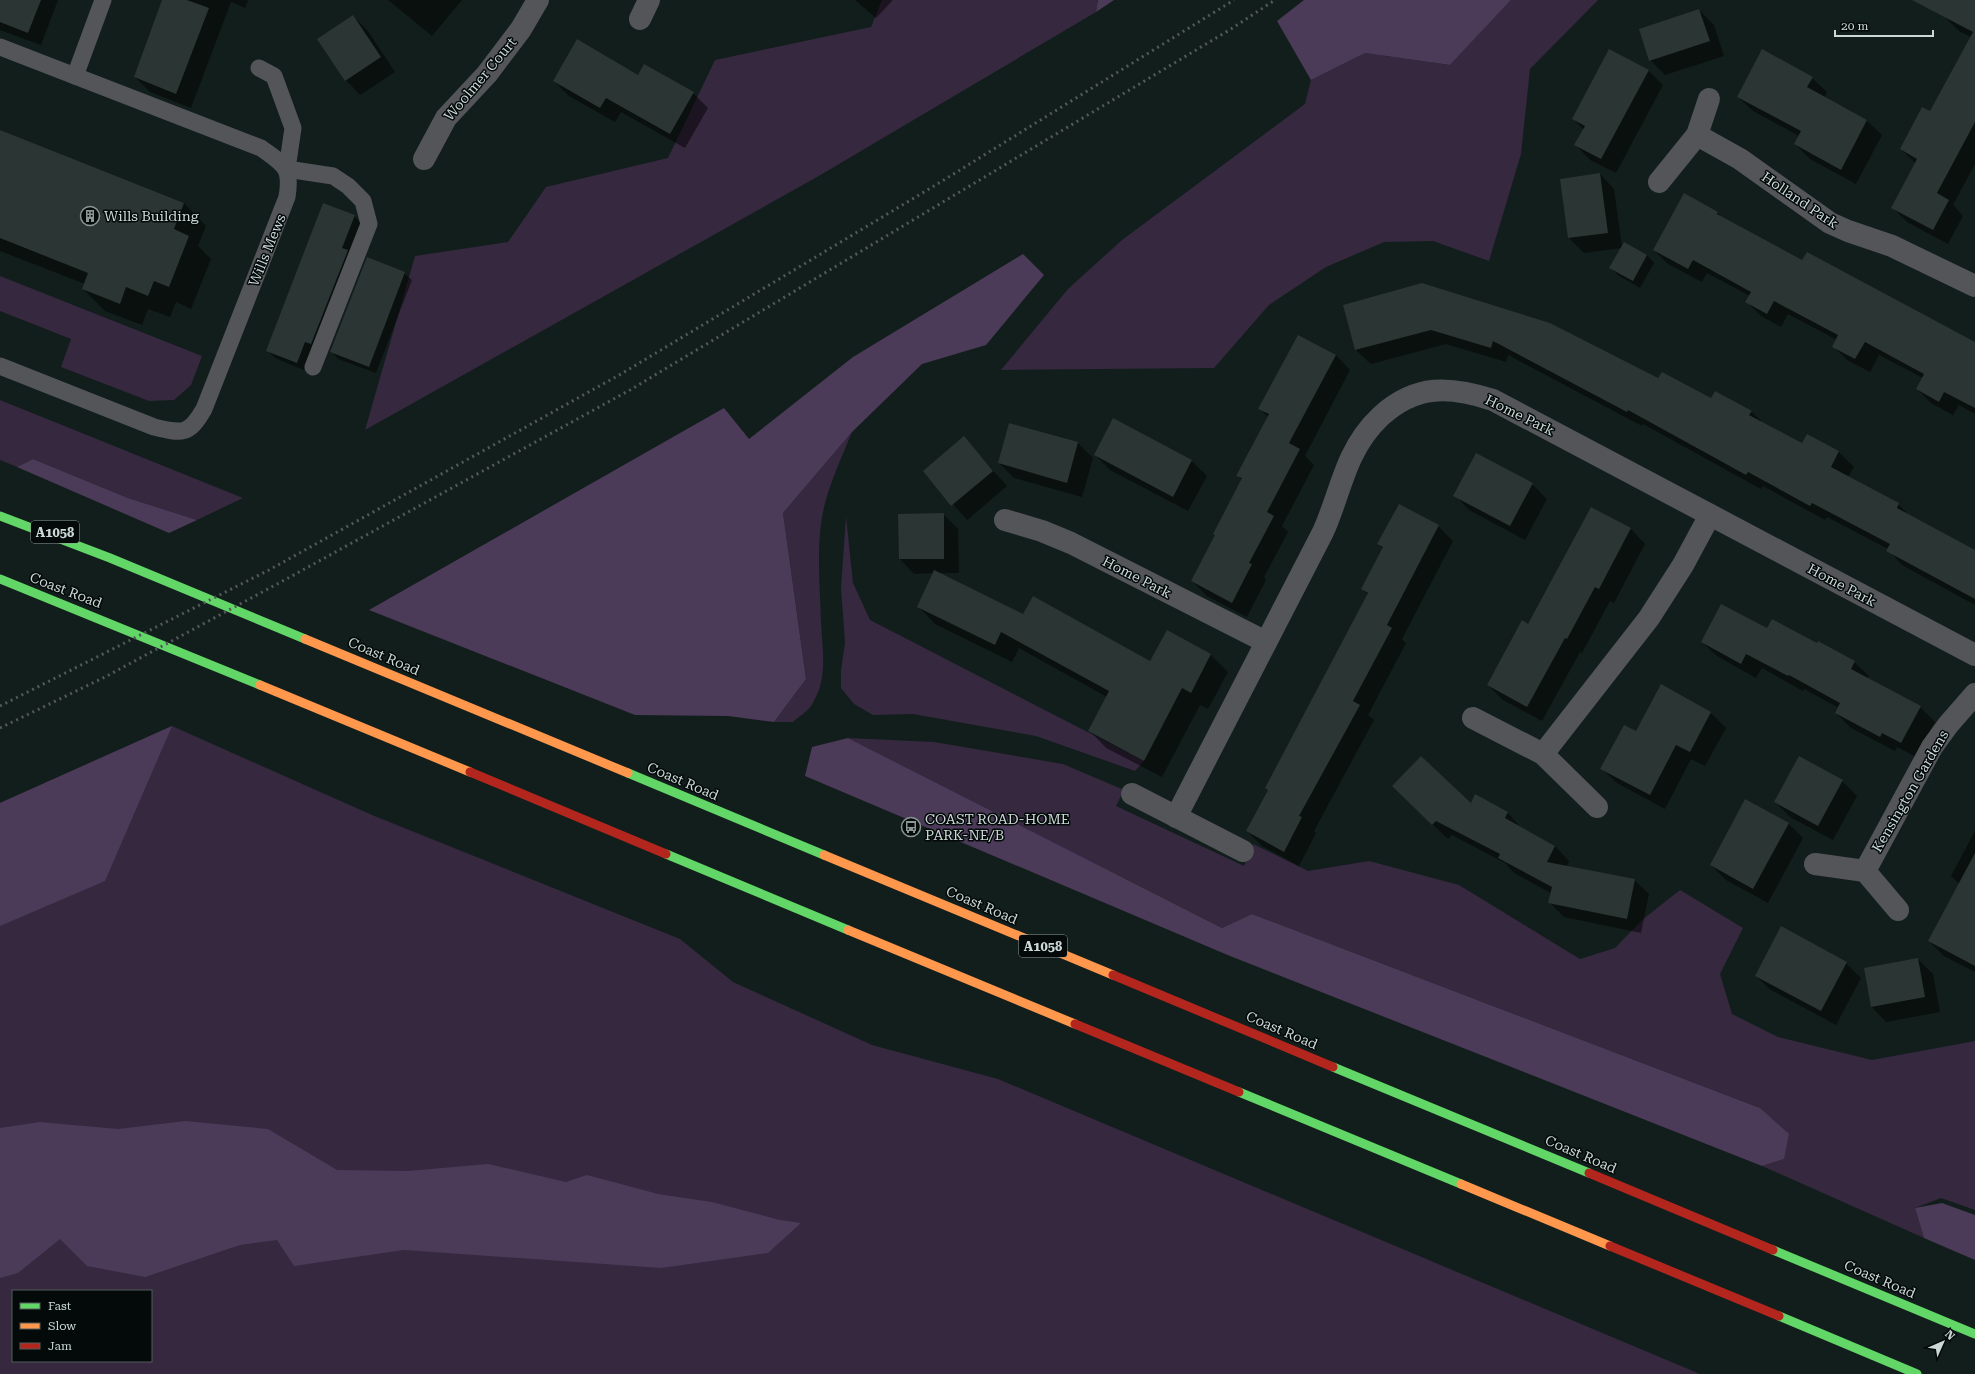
<svg xmlns="http://www.w3.org/2000/svg" width="1975" height="1374" font-family="'Roboto Serif',serif">
	<style>
		.green { fill: #35283f; fill-rule: evenodd }
		.forest { fill: #4c3a59 }
		.shadow { fill: #0007 }
		.building { fill: #2b3533 }
		.lines { fill: none; stroke-linecap: round; stroke-linejoin: round }
		.lane { stroke: #545558; stroke-width: 17 }
		.street { stroke: #545558; stroke-width: 22 }
		.fast { stroke: #63d668; stroke-width: 9 }
		.slow { stroke: #ff974d; stroke-width: 9 }
		.jam { stroke: #b3261e; stroke-width: 9 }
		.rail { stroke: #535958; stroke-width: 3; stroke-dasharray: 2 4; stroke-linecap: butt }
		.labels { text-anchor: middle; stroke-width: 3; stroke-linejoin: round; paint-order: stroke }
		.shield { fill: #030a09; stroke: #8f9a98; stroke-width: 1 }
		.shield-label { font-size: 13px; font-weight: bold; fill: #cbd8d6 }
		.street-label { font-size: 14px; fill: #cbd8d6; stroke: #030a09 }
		.poi-label { font-size: 14px; fill: #cbd8d6; stroke: #030a09; text-anchor: start }
	</style>
	<rect width="100%" height="100%" fill="#121e1c"/>
	<g class="green">
		<polygon points="882,0 1098,0 1096,12 817,177 365,430 415,256 508,242 546,187 668,158 715,60 871,27"/>
		<polygon points="1511,0 1598,0 1530,69 1521,154 1489,261 1433,241 1384,242 1326,267 1269,305 1214,368 1001,370 1068,289 1122,240 1305,104 1311,80 1365,53 1450,65"/>
		<polygon points="0,276 202,356 191,385 174,400 149,401 61,367 71,339 0,311"/>
		<polygon points="0,400 243,498 197,520 128,498 33,459 17,467 0,460"/>
		<path d="M 852,432 C 841,459 824,495 821,524 C 817,556 820,589 821,621 C 822,650 829,679 811,706 C 807,712 798,717 793,722 L 774,722 L 806,679 L 783,513 Z"/>
		<polygon points="846,516 853,583 870,620 1144,761 1135,771 1036,736 913,714 873,715 854,704 841,688 841,670 845,643 841,588"/>
		<path d="M 172,726 L 372,815 L 680,939 L 733,982 L 872,1045 L 998,1079 L 1700,1374 L 0,1374 L 0,803 ZM 13,1291 L 151,1291 L 151,1361 L 13,1361 Z"/>
		<polygon points="848,738 934,742 1063,764 1124,790 1116,806 1244,866 1253,844 1308,871 1369,861 1459,885 1580,959 1615,948 1642,920 1680,890 1743,928 1720,974 1732,1014 1778,1037 1872,1060 1975,1041 1975,1210 1941,1198 1915,1208 1924,1238 1762,1166 1784,1159 1760,1108 1252,914 1222,928"/>
	</g>
	<g class="forest">
		<polygon points="1098,0 1114,0 1096,12"/>
		<polygon points="1304,0 1511,0 1450,65 1365,53 1311,80 1277,21"/>
		<polygon points="1023,254 1044,275 986,345 922,364 852,432 783,513 806,679 774,722 728,716 635,715 369,610 724,408 749,439 853,357"/>
		<polygon points="33,459 128,498 197,520 169,533 17,467"/>
		<polygon points="172,726 105,881 0,926 0,803"/>
		<polygon points="848,738 1222,928 1252,914 1760,1108 1789,1134 1784,1159 1762,1166 1230,956 805,776 812,747"/>
		<polygon points="185,1121 268,1129 337,1170 408,1171 488,1164 566,1182 587,1175 658,1194 712,1202 780,1220 801,1223 768,1253 661,1268 404,1250 294,1266 277,1240 240,1245 145,1277 87,1266 60,1239 18,1273 0,1278 0,1128 40,1122 118,1129"/>
		<polygon points="1942,1203 1975,1215 1975,1260 1924,1238 1915,1208"/>
	</g>
	<g class="shadow">
		<polygon points="0,0 58,0 41,45 0,30"/>
		<polygon points="163,0 248,0 245,8 231,2 191,108 150,92 135,77"/>
		<polygon points="388,0 462,0 432,36"/>
		<polygon points="855,0 893,0 876,18"/>
		<polygon points="1953,0 1975,0 1975,164 1953,205 1963,216 1948,244 1907,222 1892,207 1916,164 1901,149 1931,113 1971,37 1959,31 1944,16"/>
		<polygon points="1699,10 1714,25 1724,56 1665,75 1650,60"/>
		<polygon points="353,16 368,31 395,72 360,95 346,80"/>
		<polygon points="1648,70 1663,85 1616,173 1590,160 1576,145 1584,130 1573,119"/>
		<polygon points="639,76 693,93 708,108 685,148 621,112 615,122 569,96 554,81"/>
		<polygon points="1812,78 1827,92 1824,98 1867,121 1882,135 1856,184 1810,159 1795,144 1799,136 1753,111 1738,97"/>
		<polygon points="0,131 184,203 206,226 198,246 211,259 191,309 176,302 170,317 148,309 142,325 105,311 83,289 85,284 0,251"/>
		<polygon points="1600,174 1614,189 1622,247 1647,255 1654,263 1640,288 1618,275 1611,268 1622,248 1584,253 1569,238 1561,180"/>
		<polygon points="1684,194 1718,213 1723,218 1803,262 1975,347 1975,414 1959,405 1953,415 1931,403 1917,389 1923,378 1879,355 1870,372 1847,360 1833,346 1837,340 1788,314 1781,327 1761,316 1747,302 1750,296 1707,273 1702,282 1668,264 1654,250"/>
		<polygon points="354,216 361,223 304,370 275,358 268,351"/>
		<polygon points="404,273 412,280 376,373 338,359 331,351"/>
		<polygon points="1344,305 1659,379 1712,400 1751,411 1764,424 1803,445 1808,435 1839,452 1854,467 1848,477 1898,504 1911,517 1975,551 1975,605 1902,565 1888,549 1827,517 1825,520 1763,486 1761,489 1643,424 1642,426 1508,355 1506,362 1446,344 1371,364 1356,350"/>
		<polygon points="1336,355 1350,370 1305,456 1314,465 1282,526 1288,532 1264,577 1266,580 1247,617 1207,596 1192,581 1216,535 1242,480 1237,475 1268,417 1260,409"/>
		<polygon points="1114,420 1192,461 1207,476 1188,511 1110,470 1095,455"/>
		<polygon points="964,438 1007,486 967,520 924,471"/>
		<polygon points="1078,443 1093,458 1082,497 1014,478 999,463"/>
		<polygon points="1532,484 1547,499 1525,540 1469,510 1455,495"/>
		<polygon points="1592,508 1631,529 1645,544 1614,603 1610,601 1582,653 1580,652 1542,721 1503,700 1488,685 1528,625"/>
		<polygon points="943,514 958,529 959,573 938,573 1023,615 1151,662 1167,632 1211,655 1228,672 1208,709 1200,705 1162,777 1106,748 1089,730 1107,697 1019,648 1012,662 935,624 918,606 934,573 914,574 900,559"/>
		<polygon points="1438,526 1453,541 1402,639 1406,643 1368,715 1374,720 1314,831 1316,833 1299,866 1262,846 1247,831 1368,595 1362,588 1384,549 1378,544"/>
		<polygon points="1767,630 1817,645 1854,662 1869,676 1868,679 1920,707 1935,722 1916,757 1897,747 1895,751 1851,728 1836,713 1839,708 1804,689 1803,691 1762,668 1756,678 1717,656 1702,642"/>
		<polygon points="1661,686 1711,713 1726,728 1705,766 1691,759 1665,809 1617,783 1602,769 1636,732"/>
		<polygon points="1842,781 1857,796 1833,840 1790,817 1775,802"/>
		<polygon points="1476,795 1508,813 1522,829 1555,846 1569,861 1567,866 1634,880 1649,894 1641,933 1564,917 1550,903 1551,893 1514,873 1505,863 1452,835 1448,839 1408,801 1471,804"/>
		<polygon points="1788,823 1803,838 1768,903 1726,880 1711,865"/>
		<polygon points="1975,831 1975,972 1944,956 1929,941 1959,884 1951,876"/>
		<polygon points="1918,959 1933,974 1940,1012 1886,1022 1872,1007"/>
		<polygon points="1846,963 1861,978 1836,1025 1771,990 1756,976"/>
	</g>
	<g class="building">
		<polygon points="0,0 41,0 28,33 0,22"/>
		<polygon points="162,0 187,0 209,8 176,94 134,77"/>
		<polygon points="1912,0 1975,0 1975,122 1937,193 1949,200 1933,230 1891,208 1917,159 1900,149 1922,107 1930,111 1973,32"/>
		<polygon points="1699,9 1710,41 1649,61 1639,29"/>
		<polygon points="353,15 381,57 345,81 317,39"/>
		<polygon points="577,39 638,75 644,64 694,92 670,134 606,98 600,108 553,81"/>
		<polygon points="1609,49 1649,70 1601,159 1574,145 1585,126 1572,119"/>
		<polygon points="1762,49 1813,77 1807,87 1867,120 1841,170 1794,144 1801,131 1737,97"/>
		<polygon points="0,130 184,203 174,229 189,236 169,287 154,281 148,296 126,287 120,304 82,289 88,273 0,238"/>
		<polygon points="1600,173 1608,233 1568,238 1560,179"/>
		<polygon points="1684,193 1718,212 1717,214 1802,260 1807,252 1975,342 1975,408 1944,392 1939,402 1916,389 1924,374 1865,342 1855,359 1832,347 1838,335 1774,301 1767,314 1745,302 1751,292 1693,260 1688,269 1653,250"/>
		<polygon points="323,203 355,215 342,248 348,250 311,344 305,342 297,363 266,351"/>
		<polygon points="1624,242 1647,255 1633,281 1609,268"/>
		<polygon points="367,257 405,272 369,367 330,352"/>
		<polygon points="1422,283 1550,323 1658,378 1662,372 1711,398 1715,391 1752,411 1749,415 1802,443 1807,434 1839,451 1831,467 1899,503 1897,508 1975,550 1975,599 1886,551 1890,544 1812,503 1810,506 1748,472 1746,475 1628,410 1627,412 1493,341 1491,348 1431,330 1355,350 1343,305"/>
		<polygon points="1298,335 1336,355 1289,443 1300,449 1267,512 1274,516 1249,563 1252,564 1232,603 1191,581 1215,535 1213,534 1242,478 1236,476 1269,414 1258,409"/>
		<polygon points="1113,418 1192,460 1173,497 1094,455"/>
		<polygon points="1009,423 1078,442 1067,483 998,463"/>
		<polygon points="964,436 993,471 951,506 923,471"/>
		<polygon points="1476,453 1533,483 1510,526 1453,496"/>
		<polygon points="1399,504 1439,525 1387,625 1392,628 1353,701 1360,705 1299,816 1302,817 1284,852 1246,831 1268,790 1265,788 1368,593 1361,589 1383,547 1377,544"/>
		<polygon points="1591,507 1631,528 1599,589 1595,587 1567,639 1565,638 1527,707 1487,685 1522,620 1528,624"/>
		<polygon points="944,513 944,559 899,559 898,514"/>
		<polygon points="934,570 1023,614 1033,596 1150,661 1167,630 1211,654 1191,693 1182,688 1144,761 1088,731 1109,691 1001,632 995,645 917,607"/>
		<polygon points="1721,604 1767,628 1772,619 1817,643 1818,641 1855,661 1851,669 1921,706 1901,743 1882,733 1880,737 1835,713 1840,703 1789,675 1788,676 1746,654 1741,664 1701,642"/>
		<polygon points="1661,684 1711,712 1690,752 1676,745 1650,795 1600,769 1624,725 1636,731"/>
		<polygon points="1421,756 1471,803 1475,794 1508,812 1505,818 1555,846 1547,862 1635,879 1627,919 1548,903 1552,887 1498,858 1500,854 1436,821 1432,825 1392,786"/>
		<polygon points="1799,756 1843,780 1818,826 1774,802"/>
		<polygon points="1745,799 1789,823 1753,889 1710,865"/>
		<polygon points="1975,853 1975,966 1928,941"/>
		<polygon points="1781,926 1847,962 1821,1011 1755,976"/>
		<polygon points="1918,958 1925,997 1871,1007 1864,968"/>
	</g>
	<g class="lines">
		<g class="lane">
			<path d="M 0,47 L 261,148 C 284,165 292,167 287,197 L 204,409 C 189,435 183,434 154,427 L 0,366"/>
			<polyline points="259,68 274,76 293,128 287,169 333,176 348,186 363,201 369,224 313,367"/>
			<polyline points="75,76 103,0"/>
		</g>
		<g class="street">
			<polyline points="640,19 649,0"/>
			<polyline points="1697,135 1740,159 1830,223 1848,231 1892,246 1975,286"/>
			<polyline points="424,159 446,118 487,74 521,29 538,0"/>
			<polyline points="1659,182 1697,135 1709,99"/>
			<polyline points="1005,520 1042,531 1071,543 1266,642"/>
			<polyline points="1473,718 1543,754 1597,807"/>
			<polyline points="1543,754 1649,618 1683,565 1710,515"/>
			<polyline points="1132,794 1243,851"/>
			<path d="M 1176,817 L 1323,532 C 1334,508 1340,482 1351,458 C 1358,443 1368,428 1381,416 C 1416,384 1450,386 1493,400 L 1975,655"/>
			<polyline points="1815,864 1865,871 1898,910"/>
			<polyline points="1865,871 1932,747 1948,725 1975,694"/>
		</g>
		<g class="fast">
			<polyline points="0,516 110,558 305,639"/>
			<polyline points="0,579 260,685"/>
			<polyline points="628,773 824,855"/>
			<polyline points="666,854 848,930"/>
			<polyline points="1333,1067 1589,1173"/>
			<polyline points="1239,1092 1461,1184"/>
			<polyline points="1773,1250 1975,1334"/>
			<polyline points="1779,1316 1917,1374"/>
		</g>
		<g class="slow">
			<polyline points="305,639 628,773"/>
			<polyline points="260,685 470,772"/>
			<polyline points="824,855 1113,975"/>
			<polyline points="848,930 1075,1024"/>
			<polyline points="1461,1184 1610,1246"/>
		</g>
		<g class="jam">
			<polyline points="470,772 666,854"/>
			<polyline points="1113,975 1333,1067"/>
			<polyline points="1075,1024 1239,1092"/>
			<polyline points="1589,1173 1773,1250"/>
			<polyline points="1610,1246 1779,1316"/>
		</g>
		<g class="rail">
			<polyline points="0,706 269,570 621,374 939,183 1234,0"/>
			<polyline points="0,728 105,677 290,577 630,390 1231,29 1275,0"/>
		</g>
	</g>
	<defs>
		<g id="building-ring" transform="scale(1)"><circle r="9.5" fill="#030a09" stroke="#8a9795" stroke-width="1.5"/><path d="M-4-6H4V6H1V3H-1V6H-4ZM-2.5-4.3h1.7v1.8h-1.7ZM.8-4.3h1.7v1.8H.8ZM-2.5-1h1.7V.8h-1.7ZM.8-1h1.7V.8H.8Z" fill="#8a9795"/></g>
		<g id="bus-ring" transform="scale(1)"><circle r="9.5" fill="#030a09" stroke="#8a9795" stroke-width="1.5"/><path d="M-5-6H5V4H4V6H2V4H-2V6H-4V4H-5ZM-3.5-4V0h7V-4ZM-3.5 1.2v1.5H-2V1.2ZM2 1.2v1.5H3.5V1.2Z" fill="#8a9795"/></g>
	</defs>
	<g fill-rule="evenodd">
		<use href="#building-ring" x="90" y="216"/>
		<use href="#bus-ring" x="911" y="827"/>
	</g>
	<g class="labels">
		<g class="shield">
			<rect x="31" y="521" width="48" height="22" rx="3"/>
			<rect x="1019" y="935" width="48" height="22" rx="3"/>
		</g>
		<g class="shield-label">
			<text x="55" y="537">A1058</text>
			<text x="1043" y="951">A1058</text>
		</g>
		<g class="street-label">
			<text transform="translate(480 79) rotate(-50)" y="5">Woolmer Court</text>
			<text transform="translate(1800 200) rotate(34)" y="5">Holland Park</text>
			<text transform="translate(267 250) rotate(-68)" y="5">Wills Mews</text>
			<text transform="translate(1520 415) rotate(26)" y="5">Home Park</text>
			<text transform="translate(1137 577) rotate(27)" y="5">Home Park</text>
			<text transform="translate(1842 585) rotate(28)" y="5">Home Park</text>
			<text transform="translate(66 590) rotate(21)" y="5">Coast Road</text>
			<text transform="translate(384 656) rotate(23)" y="5">Coast Road</text>
			<text transform="translate(683 781) rotate(23)" y="5">Coast Road</text>
			<text transform="translate(1910 791) rotate(-60)" y="5">Kensington Gardens</text>
			<text transform="translate(982 905) rotate(23)" y="5">Coast Road</text>
			<text transform="translate(1282 1030) rotate(23)" y="5">Coast Road</text>
			<text transform="translate(1581 1154) rotate(23)" y="5">Coast Road</text>
			<text transform="translate(1880 1279) rotate(23)" y="5">Coast Road</text>
		</g>
		<g class="poi-label">
			<text x="104" y="221">Wills Building</text>
			<text x="925" y="824">COAST ROAD-HOME<tspan x="925" dy="16">PARK-NE/B</tspan></text>
		</g>
	</g>
	<rect x="12" y="1290" width="140" height="72" fill="#030a09" stroke="#535c5b"/>
	<rect x="20" y="1303" width="20" height="6" fill="#63d668" stroke="#535c5b"/>
	<text x="48" y="1310" font-size="12" fill="#cbd8d6">Fast</text>
	<rect x="20" y="1323" width="20" height="6" fill="#ff974d" stroke="#535c5b"/>
	<text x="48" y="1330" font-size="12" fill="#cbd8d6">Slow</text>
	<rect x="20" y="1343" width="20" height="6" fill="#b3261e" stroke="#535c5b"/>
	<text x="48" y="1350" font-size="12" fill="#cbd8d6">Jam</text>
	<g transform="translate(1943 1342) rotate(45)" stroke="#030a09" stroke-width="3" paint-order="stroke">
	<path d="M0-3L7 15L0 10L-7 15Z" fill="#cbd8d6"/>
	<text y="-6" font-size="11" font-weight="bold" text-anchor="middle" fill="#cbd8d6">N</text>
	</g>
	<path d="M1835 30v6h98v-6" fill="none" stroke="#cbd8d6" stroke-width="2"/>
	<text x="1841" y="30" font-size="12" fill="#cbd8d6" stroke="#030a09" stroke-width="3" paint-order="stroke">20 m</text>
</svg>
